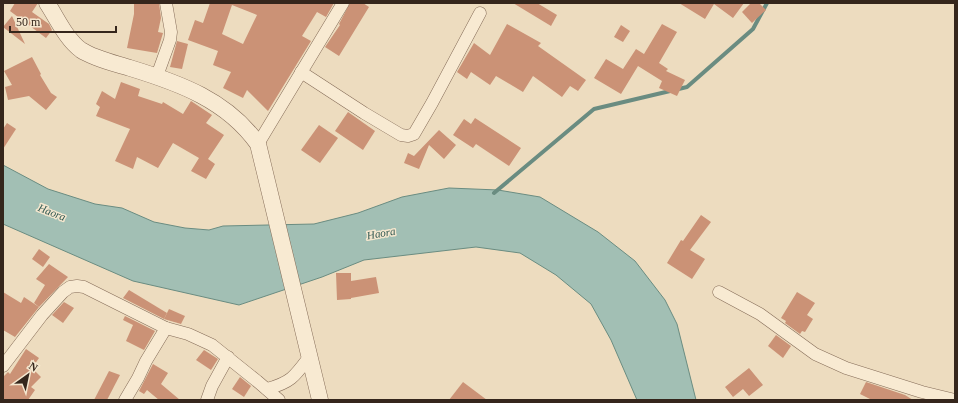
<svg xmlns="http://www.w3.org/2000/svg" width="958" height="403" font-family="'Times New Roman',serif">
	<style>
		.water { fill: #a2bfb4; stroke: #6a8c81 }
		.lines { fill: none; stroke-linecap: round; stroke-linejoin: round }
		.stream { stroke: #6a8c81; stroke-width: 4 }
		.building { fill: #cb9276; fill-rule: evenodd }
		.minor-casing { stroke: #856c58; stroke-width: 13 }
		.tertiary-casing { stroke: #856c58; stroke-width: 17 }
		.minor { stroke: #f8ead2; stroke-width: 12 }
		.tertiary { stroke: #f8ead2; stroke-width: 16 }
		.labels { text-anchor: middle; stroke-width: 3; stroke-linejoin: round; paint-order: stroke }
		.water-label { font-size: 11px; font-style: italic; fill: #2c554f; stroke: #f5e7cf }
	</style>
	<rect width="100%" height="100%" fill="#eddcbf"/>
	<polygon class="water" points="3,165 48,189 95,204 122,208 154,222 185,228 209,230 223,226 314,224 358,213 402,197 449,188 498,190 540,197 598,232 635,261 665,300 677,324 696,400 637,400 611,340 591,304 556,275 520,253 476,247 364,260 322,277 239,305 133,281 3,224"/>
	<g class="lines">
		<polyline class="stream" points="494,193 594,109 687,87 753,29 767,3"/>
	</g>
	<g class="building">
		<polygon points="15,3 38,3 32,12 49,24 52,30 46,38 10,11"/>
		<polygon points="134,3 159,3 161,18 158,32 163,33 157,53 127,48 134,14"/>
		<path d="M 210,3 L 334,3 L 326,17 L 317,12 L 302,36 L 311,41 L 268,111 L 247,90 L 243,98 L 223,88 L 231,72 L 213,65 L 218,51 L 188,40 L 195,20 L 203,23 ZM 232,5 L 257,15 L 243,44 L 222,34 Z"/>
		<polygon points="350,3 363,3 369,7 339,56 325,47 340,25 339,24"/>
		<polygon points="513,3 537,3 557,15 551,26"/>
		<polygon points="679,3 744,3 733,18 714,4 705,19"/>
		<polygon points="751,3 759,3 766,10 752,23 742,12"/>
		<polygon points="12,16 25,44 3,27"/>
		<polygon points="507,24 541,43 538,46 586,80 578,91 570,86 562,97 533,76 523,92 496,76 490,85 471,72 467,79 457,72 474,43 490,55"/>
		<polygon points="662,24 677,32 659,63 668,69 666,71 685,80 677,96 659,88 662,81 638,66 621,94 594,78 606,59 623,69 636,49 644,54"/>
		<polygon points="621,25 630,31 623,42 614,37"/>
		<polygon points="177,41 188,44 182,69 170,67"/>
		<polygon points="32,57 41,74 40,75 51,93 57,97 46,110 29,96 8,100 5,87 12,85 4,71"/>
		<polygon points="121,82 140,89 138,96 162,104 163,102 183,114 191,101 212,115 206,123 224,135 208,159 215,164 206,179 191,171 199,158 173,143 158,168 137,157 133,169 115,161 130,129 96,116 100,107 96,104 102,91 115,99"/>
		<polygon points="348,112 375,131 363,150 335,131"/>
		<polygon points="475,118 521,148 509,166 476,144 473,148 453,135 464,119 471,124"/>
		<polygon points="7,123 16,129 3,149 3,129"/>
		<polygon points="319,125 338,138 320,163 301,150"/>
		<polygon points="439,130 456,145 444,159 429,145 419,169 404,163 408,153 414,156"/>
		<polygon points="701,215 711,222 690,250 705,259 692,279 667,263 681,240 683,241"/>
		<polygon points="39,249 50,257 43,267 32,259"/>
		<polygon points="49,264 68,277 39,307 34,303 45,285 36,279"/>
		<polygon points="336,273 351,273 351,281 376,277 379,293 351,298 351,299 337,300"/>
		<polygon points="129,290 167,313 164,319 123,298"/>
		<polygon points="3,292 21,303 24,297 39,307 15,337 3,330"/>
		<polygon points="797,292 815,303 807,315 813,319 805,332 802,331 800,334 785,323 786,321 781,318"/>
		<polygon points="64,302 74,308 63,323 52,315"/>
		<polygon points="169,309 185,316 181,324 164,319"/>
		<polygon points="125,316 155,331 144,350 126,341 133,325 123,320"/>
		<polygon points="776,335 791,346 783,358 768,346"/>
		<polygon points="26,349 39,358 32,368 41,377 31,387 35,390 28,400 3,400 3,377 8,372 10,374"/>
		<polygon points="204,350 218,359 211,370 196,360"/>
		<polygon points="153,364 168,373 161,384 180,400 159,400 147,390 144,394 139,391"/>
		<polygon points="749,368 763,385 749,396 743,389 733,397 725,387"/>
		<polygon points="109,371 120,375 107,400 94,400"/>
		<polygon points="240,377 251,386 244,397 232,389"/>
		<polygon points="463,382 487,400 449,400"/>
		<polygon points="866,382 905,395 913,400 872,400 860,394"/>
	</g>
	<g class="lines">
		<g class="minor-casing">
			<g id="minor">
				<polyline points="301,72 364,113 401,135 408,136 414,134 432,103 480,13"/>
				<polyline points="157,76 170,40 171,32 166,3"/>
				<polyline points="258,144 343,3"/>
				<polyline points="719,292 760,314 815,354 846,368 922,392 955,400"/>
				<polyline points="3,366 42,315 63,292 70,287 77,286 84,287 166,328 188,334 212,345 257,381 279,400"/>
				<path d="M 267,389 C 292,382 295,376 310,356"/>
				<polyline points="125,400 138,378 146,361 166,328"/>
				<polyline points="207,400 212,386 228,357"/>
			</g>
		</g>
		<g class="tertiary-casing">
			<path id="tertiary" d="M 47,3 C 57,18 66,39 81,50 C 95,59 114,63 130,68 C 179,83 227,100 258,144 L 320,400"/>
		</g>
		<use href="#minor" class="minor"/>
		<use href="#tertiary" class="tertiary"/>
	</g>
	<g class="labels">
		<g class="water-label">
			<text transform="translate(52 212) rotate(21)" y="4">Haora</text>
			<text transform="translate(381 233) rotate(-10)" y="4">Haora</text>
		</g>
	</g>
	<rect width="958" height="403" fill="none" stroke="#35261c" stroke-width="8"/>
	<g transform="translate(28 375) rotate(33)" stroke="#f5e7cf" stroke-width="3" paint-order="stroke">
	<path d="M0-3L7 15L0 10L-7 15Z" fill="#35261c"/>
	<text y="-6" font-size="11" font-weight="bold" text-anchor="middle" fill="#35261c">N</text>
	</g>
	<path d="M10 26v6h106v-6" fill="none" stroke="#35261c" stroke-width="2"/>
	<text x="16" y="26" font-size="12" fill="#35261c" stroke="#f5e7cf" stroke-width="3" paint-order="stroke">50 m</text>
</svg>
